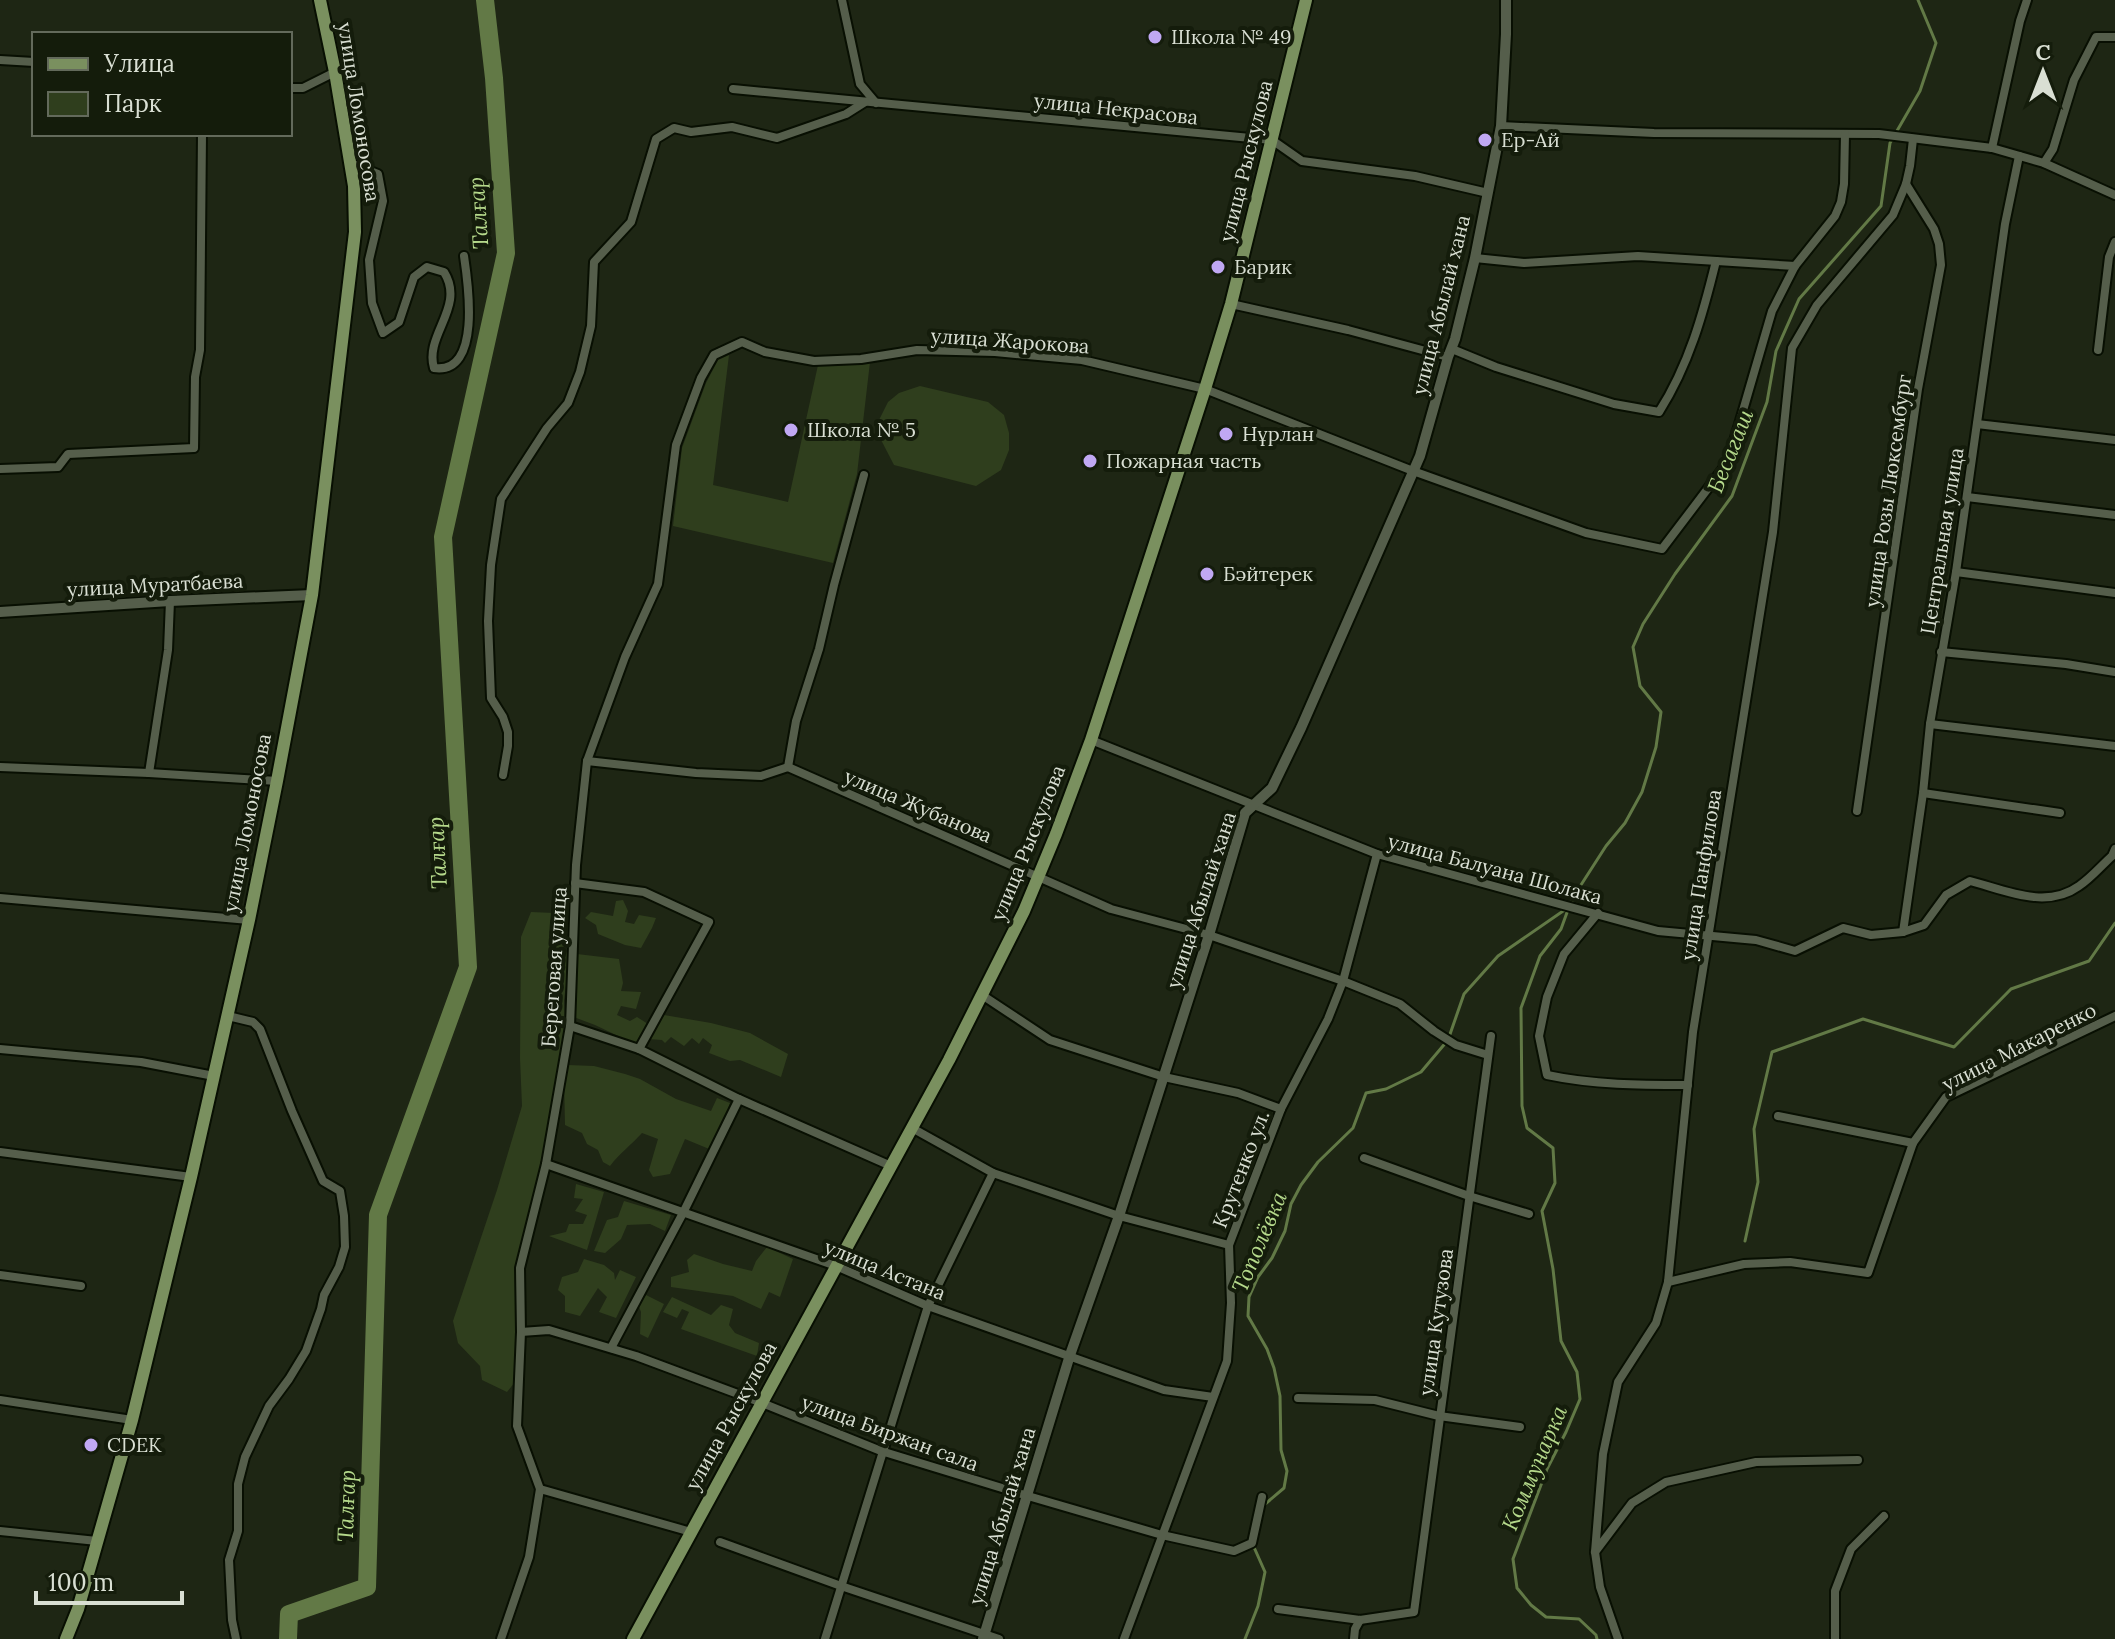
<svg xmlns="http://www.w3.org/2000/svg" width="2115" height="1639" font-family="Lora,serif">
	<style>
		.green { fill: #2f3e1d }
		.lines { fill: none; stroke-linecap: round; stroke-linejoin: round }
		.stream { stroke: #627946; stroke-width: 3 }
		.river { stroke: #627946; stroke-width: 18 }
		.minor-casing { stroke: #080f02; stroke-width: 12 }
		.tertiary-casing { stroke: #080f02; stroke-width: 14 }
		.primary-casing { stroke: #080f02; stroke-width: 16 }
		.minor { stroke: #555e4b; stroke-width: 8 }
		.tertiary { stroke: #555e4b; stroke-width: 10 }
		.primary { stroke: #7a905f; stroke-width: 12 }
		.poi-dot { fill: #c0a8f3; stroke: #141c0b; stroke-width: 3 }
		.labels { text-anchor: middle; stroke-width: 8; stroke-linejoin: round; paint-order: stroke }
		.poi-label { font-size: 20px; fill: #d9dfd3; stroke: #141c0b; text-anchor: start }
		.street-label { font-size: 20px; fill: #d9dfd3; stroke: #141c0b }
		.water-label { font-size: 22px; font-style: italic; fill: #b5d98b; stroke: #141c0b }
	</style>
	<rect width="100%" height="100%" fill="#1e2614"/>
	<g class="green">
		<polygon points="729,355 713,485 788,502 818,365 870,362 857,474 833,563 673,526 682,448 706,383 718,360"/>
		<polygon points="920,386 988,402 1004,415 1009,433 1009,450 1001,470 976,486 894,465 878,434 878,422 888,402 899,393"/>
		<polygon points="623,900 628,911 625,922 634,924 639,915 656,918 652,928 641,948 625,945 598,934 596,925 585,918 591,912 613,916 616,901"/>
		<polygon points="531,912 554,913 569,961 564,1000 566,1049 535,1209 516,1276 516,1347 519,1377 507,1392 482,1380 480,1366 458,1343 453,1321 497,1190 522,1106 520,1058 521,937"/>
		<polygon points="577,954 619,959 623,983 621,991 641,992 636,1009 621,1006 617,1015 630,1021 637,1017 648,1024 637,1045 595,1025 571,1016 577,982"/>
		<polygon points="664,1015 711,1023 750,1033 788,1054 781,1077 740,1060 730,1061 709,1053 712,1045 703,1038 699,1044 692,1038 684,1046 671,1037 665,1043 662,1040 648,1039"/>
		<path d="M 568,1065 L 594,1066 L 625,1074 L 640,1079 L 676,1099 L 711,1111 L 717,1098 L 730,1103 L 714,1151 L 685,1139 L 670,1174 L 653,1177 L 649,1170 L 658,1139 L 642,1133 C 631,1145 620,1153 610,1166 L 603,1162 L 598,1150 L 587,1144 L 582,1133 L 565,1125 L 564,1080 Z"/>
		<polygon points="576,1184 604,1192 587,1250 549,1236 566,1232 569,1224 583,1224 587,1215 575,1211 583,1199 574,1198"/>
		<polygon points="624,1201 671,1215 665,1231 650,1224 627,1225 621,1239 605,1253 594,1251 607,1220 618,1217"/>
		<polygon points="767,1247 793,1259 780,1297 769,1292 761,1309 733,1296 671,1287 671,1277 689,1272 687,1260 694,1254 723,1264 752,1271 756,1261"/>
		<polygon points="584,1259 604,1265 614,1273 615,1280 620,1270 636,1277 616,1318 599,1312 607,1297 598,1288 580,1316 565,1312 565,1296 558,1290 562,1277 578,1272"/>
		<polygon points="646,1295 664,1304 648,1338 640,1334 641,1312 638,1304"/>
		<polygon points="672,1297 711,1315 721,1305 733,1309 729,1325 735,1333 759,1343 757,1356 681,1329 689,1312 682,1309 677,1318 663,1312"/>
	</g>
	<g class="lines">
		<g class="stream">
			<polyline points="1745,1241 1758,1182 1754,1129 1772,1052 1863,1019 1954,1047 2011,989 2089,961 2115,923"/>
			<polyline points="1264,1505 1284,1488 1287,1471 1281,1450 1280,1396 1274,1368 1267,1349 1248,1316 1249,1297 1258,1277 1272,1258 1285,1231 1291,1204 1301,1185 1318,1162 1353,1128 1366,1093 1386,1089 1421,1072 1448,1040 1464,994 1498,956 1566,909"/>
			<polyline points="1245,1639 1258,1606 1265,1572 1253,1545"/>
			<polyline points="1597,1639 1596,1635 1579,1619 1546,1617 1531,1605 1517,1588 1513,1559 1547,1469 1566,1432 1580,1399 1577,1372 1561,1341 1553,1269 1542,1211 1555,1183 1553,1148 1527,1128 1522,1106 1521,1008 1540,956 1561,929 1569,907 1579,888 1606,846 1625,823 1642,792 1656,747 1661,712 1640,686 1633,647 1643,624 1675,574 1732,496 1767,402 1776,351 1799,299 1881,206 1890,143 1920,91 1936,43 1918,0"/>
		</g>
		<polyline class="river" points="288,1639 289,1614 367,1587 378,1215 468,967 443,537 506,253 494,78 485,0"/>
		<g class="minor-casing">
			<g id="minor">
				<polyline points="842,0 860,84 876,103"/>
				<polyline points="0,60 34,62"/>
				<polyline points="290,88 303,88 335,72"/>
				<polyline points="733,89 1272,140 1302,161 1415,176 1488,193"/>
				<polyline points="1501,126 1654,133 1879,134 1992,148 2044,163 2115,195"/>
				<polyline points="1992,148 2020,21 2027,0"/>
				<path d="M 350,163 L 378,174 L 383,201 L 369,260 L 372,303 L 383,333 L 399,322 L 414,277 L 427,267 L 444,272 C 466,307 424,335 434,368 C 482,375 468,283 464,256"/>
				<polyline points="2044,163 2053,149 2074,80 2096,37 2115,37"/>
				<polyline points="1475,258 1524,263 1638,256 1795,266"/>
				<polyline points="1231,304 1348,330 1448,357"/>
				<path d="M 1452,349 L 1496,367 L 1614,404 L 1659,412 C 1689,365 1703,314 1716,261"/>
				<polyline points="2098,350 2109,257 2115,242"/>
				<polyline points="1977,424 2115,440"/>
				<polyline points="0,469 58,467 68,454 194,448 195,377 200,350 202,134"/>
				<polyline points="1967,497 2115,515"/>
				<polyline points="1956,572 2115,593"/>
				<polyline points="1941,652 2066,664 2115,672"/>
				<polyline points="1930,724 2115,746"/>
				<path d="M 1091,740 L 1377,854 L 1658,931 L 1756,940 L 1795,951 L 1843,928 L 1871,935 L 1903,932 L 1924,925 L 1946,895 L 1970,881 C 2005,890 2046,910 2079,886 C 2091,878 2101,866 2112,856 L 2115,849"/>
				<polyline points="587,761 696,773 761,776 788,767 1111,909 1209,935 1343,981 1400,1004 1434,1031 1456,1045 1488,1055"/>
				<polyline points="0,767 149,773 277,781"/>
				<polyline points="788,767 796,721 819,649 834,585 864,475"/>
				<polyline points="149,773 168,650 170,601"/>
				<polyline points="503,775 508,746 508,732 503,717 491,698 488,621 491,565 501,499 547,428 568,403 580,372 591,326 594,262 631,222 656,139 674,128 691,132 732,127 777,138 846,114 865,102"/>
				<polyline points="1923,793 2060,813"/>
				<polyline points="1857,811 1918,389 1941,265 1939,244 1934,229 1906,184"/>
				<polyline points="575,883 644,892 709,922 639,1049"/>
				<polyline points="0,898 249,920"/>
				<path d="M 1598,913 L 1564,954 L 1547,997 L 1539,1036 L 1547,1075 C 1594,1085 1640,1085 1688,1085"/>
				<polyline points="1903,932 1923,793 1930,724 1956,572 2005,224 2019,156"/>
				<polyline points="982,995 1050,1040 1164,1077 1238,1093 1281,1109"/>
				<polyline points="228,1016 253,1022 260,1029 292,1111 323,1181 340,1191 344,1216 345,1247 339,1267 324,1295 321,1309 306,1351 289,1379 269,1406 245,1457 238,1484 238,1531 229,1560 232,1620 236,1639"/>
				<polyline points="570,1026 639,1049 739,1099 891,1166"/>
				<polyline points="0,1049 141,1062 214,1076"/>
				<polyline points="1778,1116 1913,1143"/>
				<polyline points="912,1128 993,1173 1119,1216 1229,1245"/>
				<polyline points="0,1152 191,1177"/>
				<polyline points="1364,1158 1469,1196 1529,1214"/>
				<polyline points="546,1164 836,1266 928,1306 1164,1390 1213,1397"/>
				<polyline points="0,1275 81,1286"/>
				<polyline points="1668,1282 1744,1264 1790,1262 1868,1273 1913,1143 1946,1097 2115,1016"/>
				<polyline points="521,1332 549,1330 636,1356 762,1403 881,1451 1028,1496 1162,1535 1234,1551 1252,1543 1262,1497"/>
				<polyline points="611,1348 683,1213 739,1099"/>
				<polyline points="1298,1398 1375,1400 1439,1416 1520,1427"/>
				<polyline points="0,1400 132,1420"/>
				<polyline points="540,1489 691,1532"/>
				<polyline points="0,1531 97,1541"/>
				<polyline points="720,1542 841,1586 999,1639"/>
				<polyline points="1595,1552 1632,1503 1666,1482 1756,1462 1858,1460"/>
				<polyline points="1278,1609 1360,1620 1414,1612 1491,1036"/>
				<polyline points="501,1639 529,1557 540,1489 517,1426 521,1332 520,1268 546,1164 570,1026 576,865 587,761 625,657 658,584 676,445 701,378 714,355 742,342 765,352 814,361 861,359 917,350 995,352 1082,360 1205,389 1413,471 1586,533 1662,549 1728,462 1772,311 1795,266 1835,216 1841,202 1844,184 1845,134"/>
				<polyline points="825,1639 928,1306 993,1173"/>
				<polyline points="1124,1639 1227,1361 1231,1303 1229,1245 1281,1109 1328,1019 1343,981 1377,854"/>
				<polyline points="1354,1639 1355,1629 1360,1620"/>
				<polyline points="1618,1639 1600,1587 1595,1552 1603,1454 1618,1382 1656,1323 1668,1282 1693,1032 1773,532 1792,348 1817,305 1893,215 1906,184 1910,166 1913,139"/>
				<polyline points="1835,1639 1835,1591 1851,1549 1884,1516"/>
			</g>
		</g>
		<g class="tertiary-casing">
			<g id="tertiary">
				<polyline points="0,612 170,601 312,595"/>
				<polyline points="983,1639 1070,1355 1119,1216 1209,935 1245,813 1272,788 1301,728 1420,456 1448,357 1455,339 1475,258 1501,126 1506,34 1506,0"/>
			</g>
		</g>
		<g class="primary-casing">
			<g id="primary">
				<polyline points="66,1639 78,1609 132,1420 191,1177 249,920 277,781 312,595 355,232 354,186 335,72 320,0"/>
				<polyline points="633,1639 949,1060 1024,911 1056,834 1091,740 1205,389 1231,304 1306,0"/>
			</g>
		</g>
		<use href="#minor" class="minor"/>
		<use href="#tertiary" class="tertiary"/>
		<use href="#primary" class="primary"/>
	</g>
	<g class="poi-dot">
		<circle cx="1155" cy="37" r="8"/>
		<circle cx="1485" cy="140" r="8"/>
		<circle cx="1218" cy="267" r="8"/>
		<circle cx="791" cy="430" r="8"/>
		<circle cx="1226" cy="434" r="8"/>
		<circle cx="1090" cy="461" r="8"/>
		<circle cx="1207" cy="574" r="8"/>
		<circle cx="91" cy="1445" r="8"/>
	</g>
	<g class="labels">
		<g class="poi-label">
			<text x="1171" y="44">Школа № 49</text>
			<text x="1501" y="147">Ер-Ай</text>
			<text x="1234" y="274">Барик</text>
			<text x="807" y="437">Школа № 5</text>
			<text x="1242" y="441">Нұрлан</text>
			<text x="1106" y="468">Пожарная часть</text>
			<text x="1223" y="581">Бәйтерек</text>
			<text x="107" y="1452">CDEK</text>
		</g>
		<g class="street-label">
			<text transform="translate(1116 109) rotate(6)" y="7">улица Некрасова</text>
			<text transform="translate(359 112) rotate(81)" y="7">улица Ломоносова</text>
			<text transform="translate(1246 161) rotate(-76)" y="7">улица Рыскулова</text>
			<text transform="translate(1441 305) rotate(-76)" y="7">улица Абылай хана</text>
			<text transform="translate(1010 341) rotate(4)" y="7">улица Жарокова</text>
			<text transform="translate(1888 491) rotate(-82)" y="7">улица Розы Люксембург</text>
			<text transform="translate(1942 541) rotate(-81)" y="7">Центральная улица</text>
			<text transform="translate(155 585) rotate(-3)" y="7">улица Муратбаева</text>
			<text transform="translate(918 806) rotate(23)" y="7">улица Жубанова</text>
			<text transform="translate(247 823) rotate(-79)" y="7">улица Ломоносова</text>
			<text transform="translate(1028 843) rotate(-68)" y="7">улица Рыскулова</text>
			<text transform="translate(1495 869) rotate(15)" y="7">улица Балуана Шолака</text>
			<text transform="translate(1701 875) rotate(-81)" y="7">улица Панфилова</text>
			<text transform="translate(1201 900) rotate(-72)" y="7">улица Абылай хана</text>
			<text transform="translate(554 967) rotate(-86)" y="7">Береговая улица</text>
			<text transform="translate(2019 1047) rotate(-27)" y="7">улица Макаренко</text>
			<text transform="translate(1241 1169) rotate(-69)" y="7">Крутенко ул.</text>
			<text transform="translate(885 1270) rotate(22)" y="7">улица Астана</text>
			<text transform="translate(1436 1322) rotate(-82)" y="7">улица Кутузова</text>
			<text transform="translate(731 1416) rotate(-61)" y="7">улица Рыскулова</text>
			<text transform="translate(890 1433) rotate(20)" y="7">улица Биржан сала</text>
			<text transform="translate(1002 1516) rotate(-73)" y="7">улица Абылай хана</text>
		</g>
		<g class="water-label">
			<text transform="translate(478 213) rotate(-94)" y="8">Талғар</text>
			<text transform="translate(1730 451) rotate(-68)" y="8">Бесагаш</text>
			<text transform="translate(437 853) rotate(-93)" y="8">Талғар</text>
			<text transform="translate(1259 1242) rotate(-67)" y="8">Тополёвка</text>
			<text transform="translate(1534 1468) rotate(-67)" y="8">Коммунарка</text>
			<text transform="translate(346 1506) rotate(-88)" y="8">Талғар</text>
		</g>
	</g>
	<rect x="32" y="32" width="260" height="104" fill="#141c0b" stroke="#636a5b" stroke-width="2"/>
	<rect x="48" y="58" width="40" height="12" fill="#7a905f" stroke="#636a5b" stroke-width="2"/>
	<text x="104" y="72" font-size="24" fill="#d9dfd3">Улица</text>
	<rect x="48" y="92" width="40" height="24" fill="#2f3e1d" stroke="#636a5b" stroke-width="2"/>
	<text x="104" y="112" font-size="24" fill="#d9dfd3">Парк</text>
	<g transform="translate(2043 72)" stroke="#141c0b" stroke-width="6" paint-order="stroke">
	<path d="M0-6L14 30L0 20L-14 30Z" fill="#d9dfd3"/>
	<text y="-12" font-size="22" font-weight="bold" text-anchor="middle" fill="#d9dfd3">С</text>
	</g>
	<path d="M36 1591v12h146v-12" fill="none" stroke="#d9dfd3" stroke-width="4"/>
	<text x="48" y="1591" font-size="24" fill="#d9dfd3" stroke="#141c0b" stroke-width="6" paint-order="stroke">100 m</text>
</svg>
